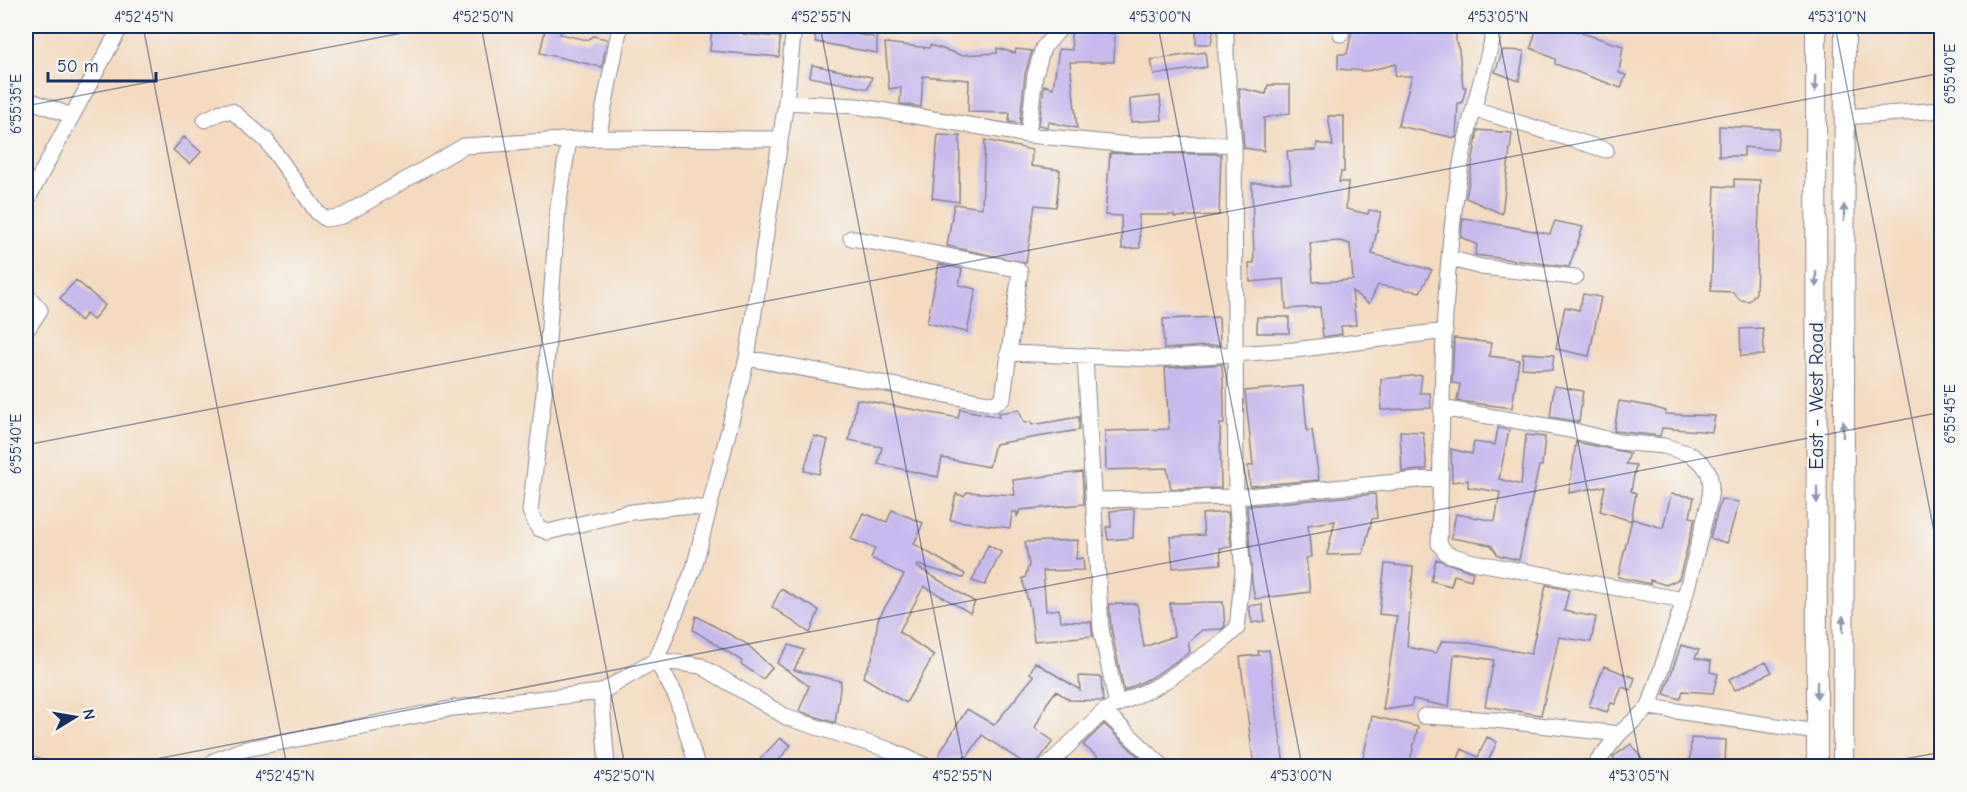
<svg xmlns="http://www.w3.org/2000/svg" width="1967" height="792" font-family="'Comic Neue',sans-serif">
  <rect width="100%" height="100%" fill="#f6f6f2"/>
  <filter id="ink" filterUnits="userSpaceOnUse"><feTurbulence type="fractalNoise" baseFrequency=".0167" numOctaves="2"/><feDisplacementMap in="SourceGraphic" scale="12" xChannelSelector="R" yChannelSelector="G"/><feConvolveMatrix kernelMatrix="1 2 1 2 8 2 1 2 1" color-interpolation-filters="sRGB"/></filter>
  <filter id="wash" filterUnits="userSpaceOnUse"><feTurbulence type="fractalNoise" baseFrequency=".008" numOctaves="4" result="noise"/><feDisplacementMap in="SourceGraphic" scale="24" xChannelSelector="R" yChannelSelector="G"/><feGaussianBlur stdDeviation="1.35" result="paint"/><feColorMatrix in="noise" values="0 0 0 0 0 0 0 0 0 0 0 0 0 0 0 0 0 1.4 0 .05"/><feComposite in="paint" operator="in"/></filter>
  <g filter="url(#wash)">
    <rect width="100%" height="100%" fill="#f4dabe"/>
    <g id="blocks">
      <!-- building -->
      <path fill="#c7b8ee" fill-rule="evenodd" d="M546 26H562L560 34 587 40 593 36 607 39 602 67 540 53Z
        M712 26H744L743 34 780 37 779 57 710 51Z
        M813 26 877 38V53L816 42Z
        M1196 26H1214L1211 44H1196Z
        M1353 26H1456V42L1459 50 1463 87H1466L1462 103H1458L1456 138 1398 126 1412 76H1395L1396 64 1367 71 1338 69V54H1347Z
        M1537 26H1560L1623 46 1619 73 1626 75 1621 88 1555 64V59L1531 48Z
        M1074 27 1115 34 1114 62H1070L1077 128 1048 122 1047 127 1039 125 1044 85 1053 88 1059 49 1072 50 1071 36Z
        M885 43 929 48 930 45 961 55 997 53V48L1015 53 1016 49 1032 51 1025 74 1020 123 1009 122 1010 113 968 112 969 80 923 76 921 107 900 104 901 87 889 89Z
        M1503 50 1524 51 1519 81 1495 72Z
        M1205 52 1207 67 1154 75 1151 60Z
        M812 65 872 77 868 89 810 77Z
        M1268 85H1290V113L1264 118V151L1244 148 1239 88 1266 94Z
        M1160 96 1162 120 1131 122 1130 99Z
        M1328 116H1344V172H1341L1339 182H1348L1346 209 1368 214 1369 210 1381 212 1372 254 1432 270 1420 292 1378 285 1369 304 1352 291 1356 325 1341 326 1342 334 1323 337 1320 307 1286 309 1284 279 1250 282 1249 263H1254L1252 183H1291L1287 151 1316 150 1317 143 1333 146ZM1340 241 1350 244 1353 280 1313 282 1310 243Z
        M1719 126 1779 129 1777 150 1744 147V156H1719Z
        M1478 130 1512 133 1502 214 1466 198Z
        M938 135 960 136 959 202 932 198Z
        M184 137 201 152 190 164 173 150Z
        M985 140 1032 150 1031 166 1060 170 1056 207 1035 205 1026 263 947 246 954 204 982 208Z
        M1110 153 1221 154 1219 215 1174 217V215H1139L1140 248 1122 249 1121 216 1105 215Z
        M1734 179 1760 180 1756 293 1749 301 1740 300 1733 292 1711 291 1715 186 1734 187Z
        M1463 218 1550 234 1555 221 1583 227 1569 267 1475 255 1477 245 1461 237Z
        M939 264 962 269 959 285 976 289 967 332 927 323Z
        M76 280 105 305 93 320 86 314 80 321 60 298Z
        M1583 294 1601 297 1589 356 1556 349 1565 307 1579 310Z
        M1219 317 1220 345 1164 349 1163 319Z
        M1257 317H1289V333H1257Z
        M1763 328 1764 355 1741 356 1740 329Z
        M1454 338 1491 343 1489 356 1519 360 1512 408 1457 401 1460 384 1452 383Z
        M1523 353 1554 355 1552 370 1522 368Z
        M1222 364 1224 402V424H1220L1221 488 1171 489 1167 468 1106 470 1105 431 1169 429 1165 368Z
        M1422 375 1420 393H1430L1431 408 1381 410V379Z
        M1303 386 1307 431 1312 430 1319 480 1250 486 1248 466 1253 465 1245 391Z
        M1554 386 1583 391 1579 422 1550 417Z
        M857 399 958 418 960 409 999 417 998 413 1019 410 1024 423 1031 422 1032 425 1079 417V430L995 444 989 467 942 458 938 477 878 464 882 447 849 440Z
        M1619 401 1649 406 1666 411 1665 414 1715 416 1712 432 1662 428 1660 436 1614 431Z
        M1498 428 1509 430 1499 479 1521 485 1526 435 1545 437 1542 466H1539L1519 560 1498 555 1491 545 1451 538 1456 514 1495 521 1500 492 1468 487V480L1452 482 1451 449 1472 454 1474 442 1495 445Z
        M1400 431 1423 432 1427 469 1402 472Z
        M814 436 828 440 819 474 804 471Z
        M1576 442 1630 453 1626 464 1636 465 1631 491 1636 493 1631 521 1600 511 1605 486 1569 493Z
        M1082 472 1084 504 1020 510 1017 517V512H1012L1010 528 950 520 956 494 964 496 967 492 1015 495 1013 480Z
        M1375 494 1377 518 1372 519 1363 554 1327 555 1335 521 1308 525 1311 557 1306 558 1310 592 1255 599 1252 583 1247 506Z
        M1671 494 1694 497 1690 517 1695 518 1679 579 1666 585 1650 580V584L1618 577 1632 519 1663 528Z
        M1721 499 1739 502 1727 543 1710 538Z
        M1134 509 1133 538 1108 540 1106 527H1111L1110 511Z
        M892 510 923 523 914 544 965 574 963 578 918 565 917 567 975 602 970 613 924 586 899 632 934 655 906 703 863 677 872 658 878 619 904 575 871 558 875 548 851 539 863 513 887 522Z
        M1228 512 1231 547 1220 548 1221 564 1173 568 1170 537 1204 535 1202 514Z
        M1078 540 1076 559 1083 558 1084 570 1043 571 1046 611 1059 609 1061 621 1091 622 1093 636 1034 641 1030 608 1022 578H1025L1029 565 1025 542Z
        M988 545 1001 552 985 585 972 581Z
        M1436 559 1473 572 1471 580 1454 575 1451 586 1431 581Z
        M1385 564 1413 567 1407 647 1436 653 1442 641 1465 642 1531 654 1546 585 1569 590 1564 611 1596 617 1591 642 1559 637 1541 715 1485 706 1494 660 1454 654 1449 707 1413 699 1411 706 1383 710 1397 616 1379 614Z
        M781 589 819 610 810 633 772 607Z
        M1223 602 1225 626 1222 629 1202 630 1188 642 1190 652 1154 676 1124 691 1111 628 1109 604H1137L1144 647 1174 636 1170 603Z
        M1262 604 1265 621 1252 623 1249 606Z
        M696 616 747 644 772 668 763 679 741 664 742 661 693 630Z
        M789 645 804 650 794 670 841 681 835 723 799 711 809 686 777 663Z
        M1681 645 1699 650 1695 658 1711 661 1710 672 1718 674 1713 693 1683 691 1680 699 1664 694Z
        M1269 650 1284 766H1254L1240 657 1259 655 1258 651Z
        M1035 662 1080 690 1079 676 1101 677 1103 701 1070 700 1056 691 1047 703 1035 728 1053 741 1035 766H1028L982 735 968 756 943 760 939 754 967 709 994 725 1034 676 1030 673Z
        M1766 662 1772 672 1735 690 1729 679Z
        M1604 666 1635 678 1631 690 1622 687 1615 704 1611 703 1607 712 1589 706Z
        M1372 716 1418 727 1409 766H1365L1366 764 1362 763Z
        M1104 724 1145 763 1142 766H1109L1083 745Z
        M1487 737 1497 742 1488 761 1500 766H1470L1457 761 1462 749 1478 757Z
        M780 738 791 745 774 766H765L760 759Z
        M1691 738 1726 740 1725 766H1690Z
        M1631 744 1647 766H1620L1613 757Z"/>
    </g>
  </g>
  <g filter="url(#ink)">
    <use href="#blocks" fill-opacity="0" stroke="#88848e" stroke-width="1.5"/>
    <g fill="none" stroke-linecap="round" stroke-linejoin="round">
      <defs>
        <path id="minor" d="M1496 26C1485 68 1472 110 1463 153 1439 282 1443 414 1439 544L1447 554 1473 562 1684 600
          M1341 34 1342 26
          M26 99 72 116 26 202
          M786 102 856 106 1028 135 1130 145 1234 144
          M1474 109 1606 150
          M72 116 121 26
          M1844 117 1942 110
          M205 120 221 112 232 111 266 140 317 212 326 219 343 216 464 146 598 138 778 139
          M1028 135 1035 75 1043 48 1058 31
          M598 138 620 26
          M569 140 558 207 544 393 530 511 538 528 548 532 625 513 680 506 709 509
          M1449 258 1481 267 1575 277
          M26 294 40 310 26 331
          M1008 353 1156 359 1294 350 1445 331
          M747 358 994 404 1003 398 1020 272 1017 269 851 238
          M1085 358 1101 629 1117 705
          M1441 408 1570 430 1619 442 1664 446 1690 454 1702 463 1709 473 1711 486 1709 503 1684 600 1649 707 1619 734 1594 766
          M1095 500 1236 497 1440 478
          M656 660 701 666 788 718 890 750 926 766
          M656 660 676 696 697 766
          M601 692 607 766
          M1649 707 1817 732
          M1104 711 1162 766
          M1424 716 1495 720 1619 734
          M26 762 38 766
          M211 766 214 761 241 750 454 708 601 692 656 660 694 568 747 358 786 102 794 26
          M1047 766 1104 711 1159 685 1216 647 1237 628 1243 571 1236 497 1234 144 1226 56V26"/>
        <path id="major" d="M1816 26 1817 766
          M1843 766 1845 26"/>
      </defs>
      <!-- minor casing -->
      <use href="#minor" stroke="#88848e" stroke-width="17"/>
      <!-- major casing -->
      <use href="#major" stroke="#88848e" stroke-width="22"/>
      <!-- minor -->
      <use href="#minor" stroke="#fff" stroke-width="15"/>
      <!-- major -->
      <use href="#major" stroke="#fff" stroke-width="20"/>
    </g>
    <!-- one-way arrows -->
    <defs><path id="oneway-solid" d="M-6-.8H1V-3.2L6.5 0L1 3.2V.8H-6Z" transform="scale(1.5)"/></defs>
    <g fill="#8d97ae">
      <use href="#oneway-solid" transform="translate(1815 84) rotate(91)"/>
      <use href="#oneway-solid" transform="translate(1844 213) rotate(-90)"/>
      <use href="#oneway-solid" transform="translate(1816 279) rotate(90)"/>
      <use href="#oneway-solid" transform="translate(1843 429) rotate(-90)"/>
      <use href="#oneway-solid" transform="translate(1817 495) rotate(90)"/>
      <use href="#oneway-solid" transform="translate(1843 624) rotate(-90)"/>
      <use href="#oneway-solid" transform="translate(1817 690) rotate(90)"/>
    </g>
  </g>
  <!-- ticks -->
  <path fill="none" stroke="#1b2f5e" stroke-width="1.5" stroke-opacity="0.45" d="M143 26 287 766M481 26 625 766M820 26 964 766M1158 26 1302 766M1497 26 1641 766M1835 26 1942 572M26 106 438 26M26 445 1942 73M120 766 1942 412M1867 766 1942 752"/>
  <g text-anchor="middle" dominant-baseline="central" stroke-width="4.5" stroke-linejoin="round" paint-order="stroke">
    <!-- street labels -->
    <g font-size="20" fill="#1b2f5e" stroke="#f6f6f2">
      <text transform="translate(1816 396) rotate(-90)">East - West Road</text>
    </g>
  </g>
  <!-- margin -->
  <rect width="1967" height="792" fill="none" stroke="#f6f6f2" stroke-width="66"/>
  <!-- north arrow -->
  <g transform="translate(75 717) rotate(79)" stroke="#f6f6f2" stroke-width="4.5" paint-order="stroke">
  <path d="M0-4.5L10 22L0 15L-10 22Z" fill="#1b2f5e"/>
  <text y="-9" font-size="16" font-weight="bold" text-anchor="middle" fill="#1b2f5e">N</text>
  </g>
  <!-- scale -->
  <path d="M48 72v9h108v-9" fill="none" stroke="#1b2f5e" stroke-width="3"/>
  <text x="57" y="72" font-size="18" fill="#1b2f5e" stroke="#f6f6f2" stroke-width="4.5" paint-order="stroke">50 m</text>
  <rect x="33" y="33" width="1901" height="726" fill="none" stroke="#1b2f5e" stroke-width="2"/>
  <g font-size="15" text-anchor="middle" fill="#1b2f5e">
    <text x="144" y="22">4°52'45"N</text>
    <text x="483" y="22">4°52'50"N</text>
    <text x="821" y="22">4°52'55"N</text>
    <text x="1160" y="22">4°53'00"N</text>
    <text x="1498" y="22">4°53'05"N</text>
    <text x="1837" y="22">4°53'10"N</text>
    <text transform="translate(1950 74) rotate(-90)" y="5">6°55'40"E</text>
    <text transform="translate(16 104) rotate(-90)" y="5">6°55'35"E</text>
    <text transform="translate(1950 414) rotate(-90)" y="5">6°55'45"E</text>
    <text transform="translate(16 444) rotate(-90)" y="5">6°55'40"E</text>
    <text x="285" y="781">4°52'45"N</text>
    <text x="624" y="781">4°52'50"N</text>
    <text x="962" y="781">4°52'55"N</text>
    <text x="1301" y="781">4°53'00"N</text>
    <text x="1639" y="781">4°53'05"N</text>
  </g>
</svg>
